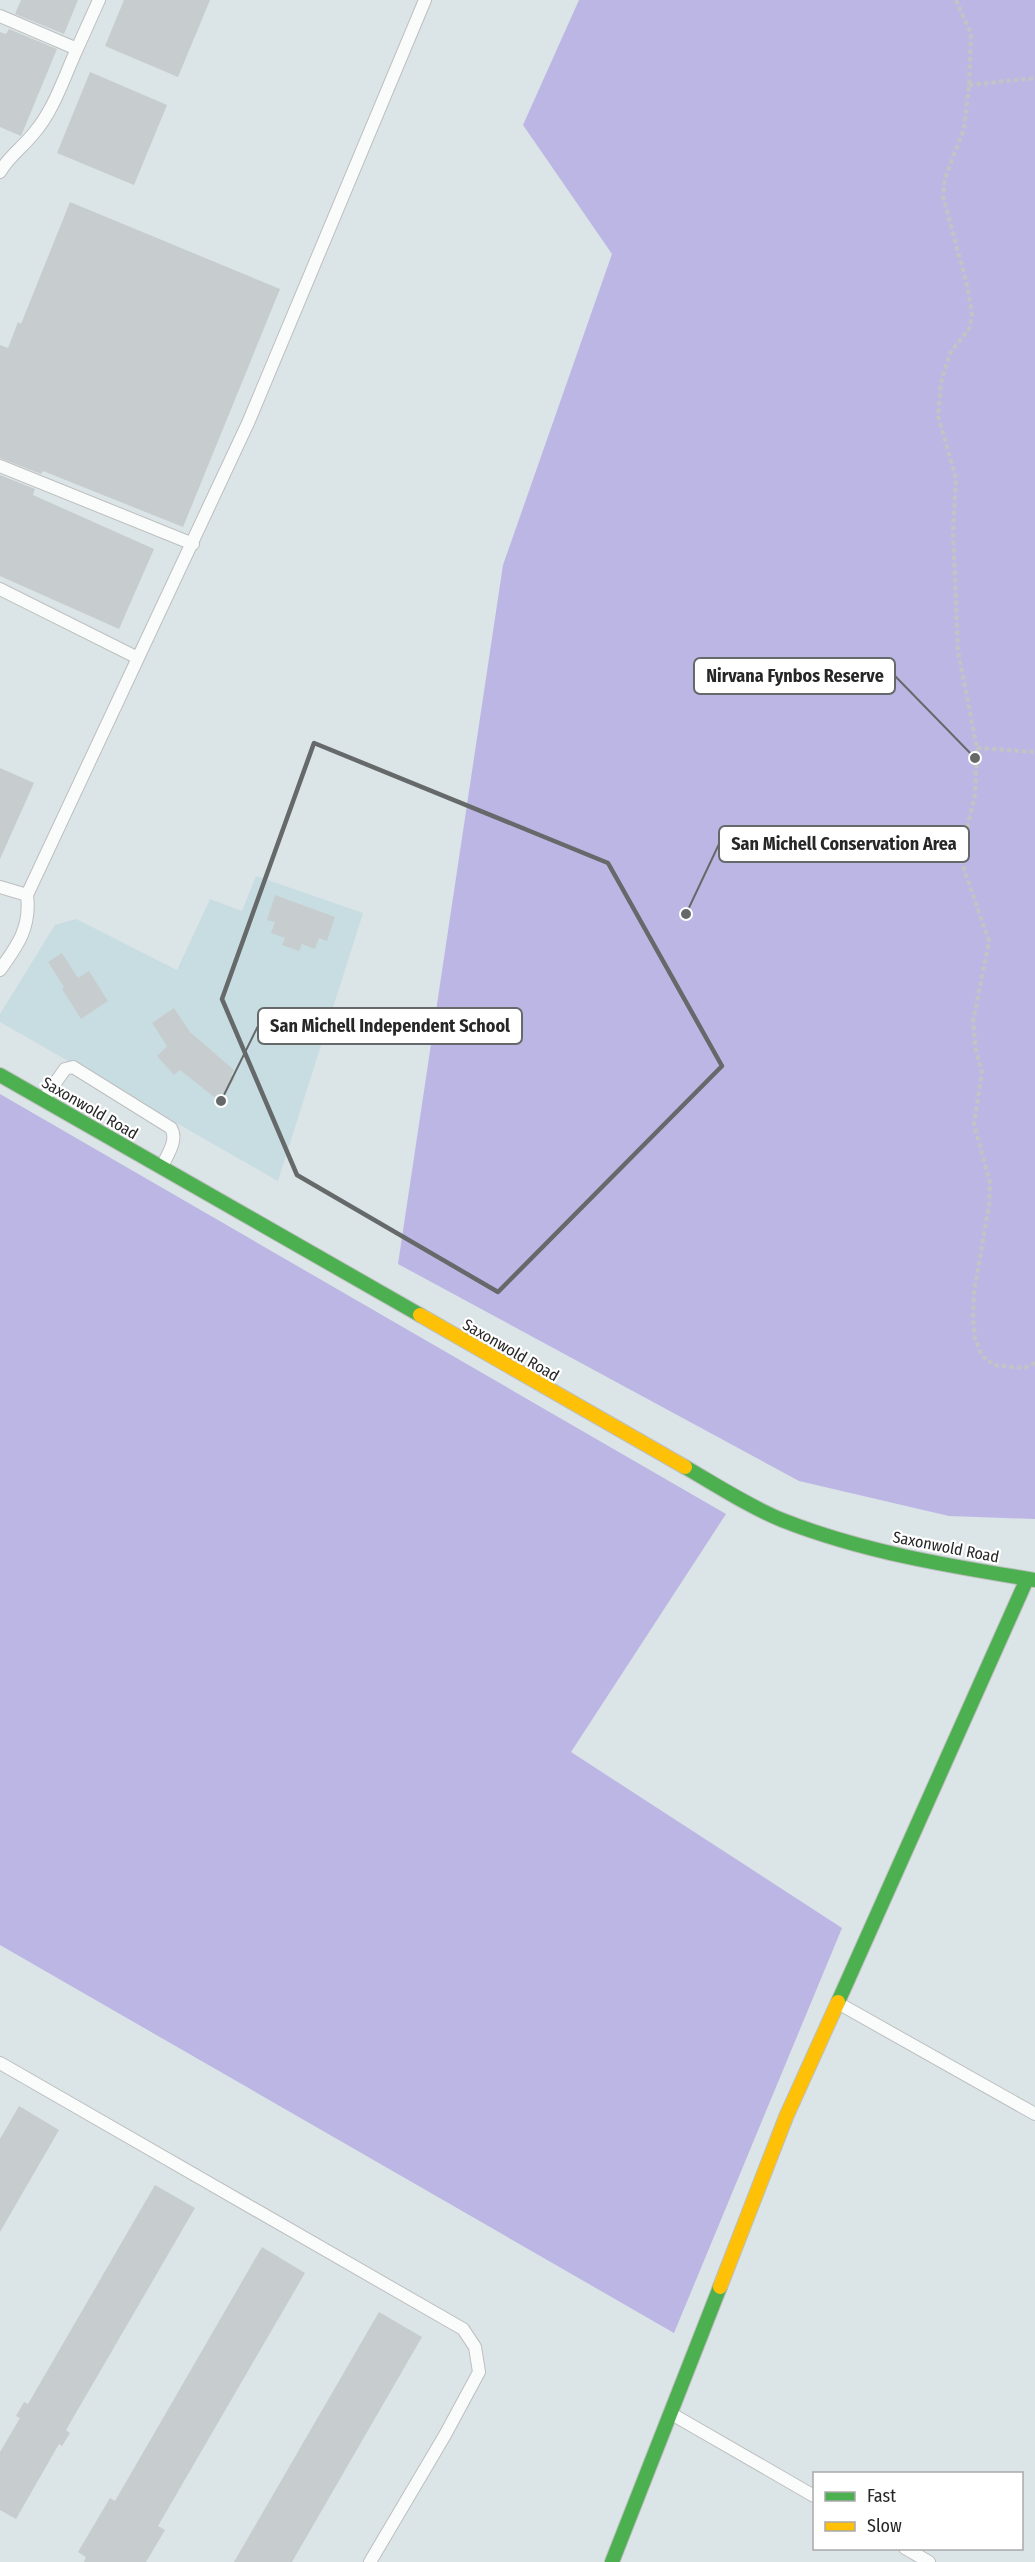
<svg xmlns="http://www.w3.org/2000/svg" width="1035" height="2562" font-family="'Fira Sans Condensed',sans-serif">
  <rect width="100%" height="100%" fill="#dbe4e6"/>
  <!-- education -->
  <path fill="#c8dde2" d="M256 876 363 913 278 1181 0 1022V1014L55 925 76 919 177 970 210 899 242 911Z"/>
  <!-- green -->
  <path fill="#bcb6e5" d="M579 0H1035V1519L949 1516 799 1481 398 1264 503 565 612 254 523 125Z
    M0 1094 726 1514 571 1752 842 1928 674 2333 0 1945Z"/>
  <!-- building -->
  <path fill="#c7cdce" d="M21 0H78L64 34 15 14Z
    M124 0H210L178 77 105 46Z
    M9 29 57 49 21 136 0 127V32L6 34Z
    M90 72 167 105 134 185 57 153Z
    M70 202 280 289 183 527 43 471 41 474 0 458V345L8 348 18 322 21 324Z
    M0 475 35 489 33 495 154 549 119 629 0 576Z
    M0 768 34 783 0 859Z
    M275 895 335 917 327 941 319 938 315 949 302 944 299 951 282 945 285 938 271 933 275 922 267 920Z
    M62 953 78 978 89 971 108 1001 81 1019 62 989 64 987 48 962Z
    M174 1008 190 1032 234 1070 231 1075 235 1079 218 1100 180 1070 174 1075 157 1056 167 1046 152 1023Z
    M19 2106 59 2130 0 2232V2139Z
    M155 2185 195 2208 66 2430 70 2433 62 2446 59 2444 16 2519 0 2510V2452L20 2418 16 2416 24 2402 28 2404Z
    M262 2247 305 2273 158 2526 165 2530 146 2562H84L86 2557 78 2552 110 2498 115 2501Z
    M379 2312 422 2337 292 2562H234Z"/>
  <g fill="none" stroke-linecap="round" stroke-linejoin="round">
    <defs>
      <path id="lane" d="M0 16 77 49 99 0
        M0 172C8 157 23 147 34 133 54 110 64 77 77 49
        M0 466 193 544
        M0 589 138 658 248 423 425 0
        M0 887 27 895 138 658
        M0 970C18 945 31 927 27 895
        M44 1099 65 1069 73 1067 171 1128C178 1140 168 1154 162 1166
        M838 2003 1035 2114
        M0 2063 463 2329 475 2347 479 2372 445 2435 370 2562
        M670 2413 814 2496
        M905 2548 929 2562"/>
      <path id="fast" d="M0 1075 420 1315
        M685 1467C716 1485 748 1506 782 1520 863 1552 949 1566 1035 1580
        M838 2002 1027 1579
        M612 2562 720 2287"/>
      <path id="slow" d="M420 1315 685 1467
        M720 2287 786 2117 838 2002"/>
    </defs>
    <!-- lane casing -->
    <use href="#lane" stroke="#bdbfbf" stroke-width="14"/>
    <!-- fast casing -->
    <use href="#fast" stroke="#bdbfbf" stroke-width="16"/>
    <!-- slow casing -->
    <use href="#slow" stroke="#bdbfbf" stroke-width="16"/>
    <!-- path -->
    <path stroke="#c2c3c4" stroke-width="4" stroke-dasharray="4.5 3" stroke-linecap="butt" d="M956 0 971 34 969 85 964 129 945 178 943 196 968 289 972 315 969 329 950 353 941 382 938 416 956 478 953 532 958 651 977 748 975 795 960 858 989 941 973 1021 976 1051 982 1072 974 1124 990 1183 989 1205 974 1292 973 1318 975 1338 982 1356 994 1365 1024 1368 1035 1363
      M969 85 1035 78
      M977 748 1035 752"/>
    <!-- lane -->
    <use href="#lane" stroke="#fafbfb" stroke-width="12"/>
    <!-- fast -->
    <use href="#fast" stroke="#4caf50" stroke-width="14"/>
    <!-- slow -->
    <use href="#slow" stroke="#ffc107" stroke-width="14"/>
  </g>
  <!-- marked area -->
  <path fill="none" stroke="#66696a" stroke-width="4.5" stroke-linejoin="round" d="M314 743 608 863 722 1066 498 1292 297 1175 222 999Z"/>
  <g text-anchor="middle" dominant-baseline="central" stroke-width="4.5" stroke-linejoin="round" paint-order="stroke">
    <!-- street labels -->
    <g font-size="16" fill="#272727" stroke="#fff">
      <text transform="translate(90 1108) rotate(30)">Saxonwold Road</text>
      <text transform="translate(511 1350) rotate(30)">Saxonwold Road</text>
      <text transform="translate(946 1547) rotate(11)">Saxonwold Road</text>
    </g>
  </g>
  <!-- callouts -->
  <path fill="none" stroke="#66696a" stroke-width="2" d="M975 758L895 676M686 914L719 844M221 1101L258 1026"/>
  <g fill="#66696a" stroke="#fff" stroke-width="2">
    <circle cx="975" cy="758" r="6"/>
    <circle cx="686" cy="914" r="6"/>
    <circle cx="221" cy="1101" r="6"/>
  </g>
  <g fill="#fff" stroke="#66696a" stroke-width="2">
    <rect x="694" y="658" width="201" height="36" rx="6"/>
    <rect x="719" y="826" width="250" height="36" rx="6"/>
    <rect x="258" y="1008" width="264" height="36" rx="6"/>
  </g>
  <g font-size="18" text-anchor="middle" font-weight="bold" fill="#272727">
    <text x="795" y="682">Nirvana Fynbos Reserve</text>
    <text x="844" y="850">San Michell Conservation Area</text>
    <text x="390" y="1032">San Michell Independent School</text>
  </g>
  <!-- legend -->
  <rect x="813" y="2472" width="210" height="78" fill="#ffffff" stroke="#a9a9a9" stroke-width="1.5"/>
  <rect x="825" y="2492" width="30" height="9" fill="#4caf50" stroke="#a9a9a9" stroke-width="1.5"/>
  <text x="867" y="2502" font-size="18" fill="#272727">Fast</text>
  <rect x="825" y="2522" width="30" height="9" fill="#ffc107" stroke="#a9a9a9" stroke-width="1.5"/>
  <text x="867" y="2532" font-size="18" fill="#272727">Slow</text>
</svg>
